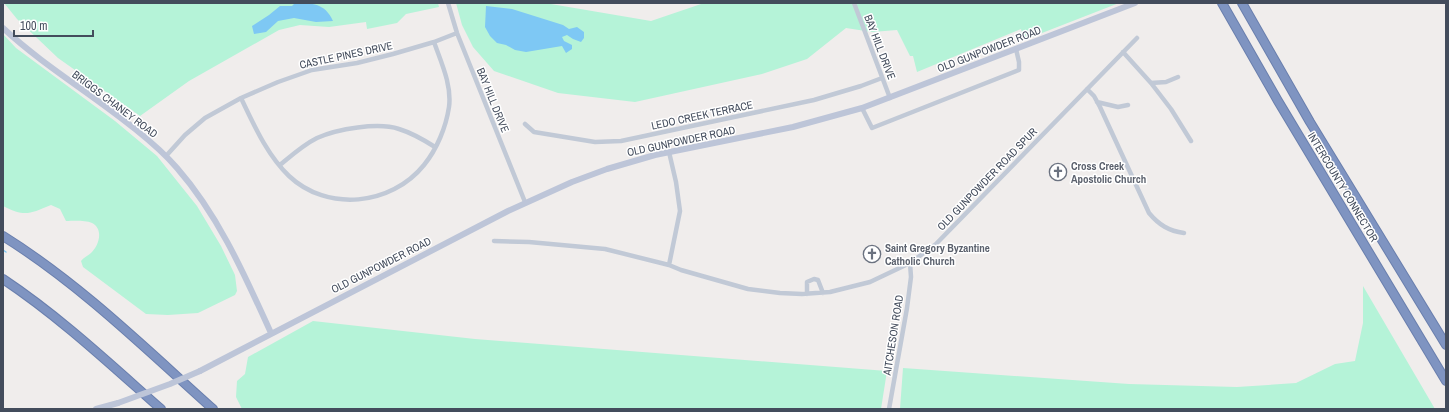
<svg xmlns="http://www.w3.org/2000/svg" width="1449" height="412" font-family="'Archivo Narrow',sans-serif">
  <rect width="100%" height="100%" fill="#f0edec"/>
  <!-- green -->
  <path fill="#b5f3d8" d="M4 3H438L439 7 406 14 397 23 367 29 366 22 329 27 300 25 279 30 189 81 140 116 58 58 17 19Z
    M456 3H545L651 21 704 3H1119L1024 40 1021 29 917 72 913 56H910L897 30 872 32 846 28 807 59 762 74 635 102 558 93 494 71 473 47 462 25Z
    M3 34 16 48 115 121 157 156 197 206 221 246 235 275 237 291 235 295 198 313 168 315 146 314 83 267 81 261C84 257 88 256 91 253 99 246 104 229 92 223 85 220 73 221 66 221L60 209 51 205C29 214 25 217 3 206Z
    M1363 286 1435 409H900L903 368 1129 384 1237 387 1296 383 1335 364 1355 361 1363 323Z
    M313 321 475 339 887 371 881 409H242L236 397 237 381 245 374 248 357Z"/>
  <!-- water -->
  <path fill="#7ec8f4" d="M295 3C312 3 325 3 333 21L316 22 294 18 278 21 266 32 254 34 252 26 269 15 280 6H292Z
    M486 6 512 9 563 25 569 29 577 27 584 32V38L581 42 573 39 567 35 562 37 564 41 572 45V49L566 53 562 46 526 52 515 50 506 45 497 43 490 36 485 27Z"/>
  <g fill="none" stroke-linecap="round" stroke-linejoin="round">
    <!-- stream -->
    <path stroke="#7ec8f4" stroke-width="1.5" d="M3 250 6 252"/>
    <defs>
      <path id="motorway" d="M1222 3 1278 101 1446 381
        M1242 3 1310 122 1446 345
        M3 236C80 284 146 349 213 409
        M3 279C60 317 110 364 161 409"/>
    </defs>
    <!-- motorway casing -->
    <use href="#motorway" stroke="#6a7fad" stroke-width="10"/>
    <!-- minor -->
    <path stroke="#c1c9d6" stroke-width="4.5" d="M448 3 457 33 525 202
      M854 3 890 98
      M1123 52 1151 83 1171 109 1191 141
      M1151 83 1166 82 1178 77
      M1087 89 1094 96 1100 107 1149 213C1159 225 1169 231 1184 233
      M241 98C254 125 267 155 289 176 327 212 391 206 424 165 437 149 446 127 449 107 452 85 441 62 434 42
      M1097 102 1118 107 1128 105
      M862 108 872 128 1019 70V62L1016 49
      M525 124 534 132 595 142 621 141 814 100 861 86 882 78
      M669 152 676 182 680 211 669 265
      M166 156 185 135 205 118 241 98 278 82 312 70 357 63 393 54 434 42 457 33
      M280 165C292 155 303 145 317 138 337 129 378 122 399 129 412 133 424 140 435 147
      M494 241 529 242 605 249 669 265 681 270 748 289 780 293 802 294 830 292 870 282 910 263 936 244 1137 38
      M807 294V282L814 279 818 280 823 293
      M889 409 907 308 911 277 910 263"/>
    <!-- secondary -->
    <path stroke="#bdc5d8" stroke-width="6" d="M3 28C44 66 92 94 135 129 150 141 165 154 177 168 219 216 245 276 271 333
      M200 371 508 211 572 182 607 169 655 155 793 127 862 108 1135 3
      M96 409 118 403"/>
    <!-- motorway -->
    <use href="#motorway" stroke="#7f94c1" stroke-width="8"/>
    <!-- secondary-bridge -->
    <path stroke="#bdc5d8" stroke-width="6" d="M118 403 170 384 200 371"/>
  </g>
  <!-- icons -->
  <defs>
    <symbol id="church-ring" viewBox="-11 -11 22 22"><circle r="9.5" fill="#fff" stroke="#6b7280" stroke-width="1.5"/><path d="M-1.2-6h2.4v3.5h3.3v2.4h-3.3V6h-2.4V-.1h-3.3v-2.4h3.3Z" fill="#6b7280"/></symbol>
  </defs>
  <g fill-rule="evenodd">
    <use href="#church-ring" x="1048" y="162" width="20" height="20"/>
    <use href="#church-ring" x="862" y="244" width="20" height="20"/>
  </g>
  <g text-anchor="middle" dominant-baseline="central" stroke-width="3" stroke-linejoin="round" paint-order="stroke">
    <!-- street labels -->
    <g font-size="11" fill="#434c5c" stroke="#fff">
      <text transform="translate(880 47) rotate(69)">BAY HILL DRIVE</text>
      <text transform="translate(989 49) rotate(-21)">OLD GUNPOWDER ROAD</text>
      <text transform="translate(346 55) rotate(-12)">CASTLE PINES DRIVE</text>
      <text transform="translate(493 100) rotate(68)">BAY HILL DRIVE</text>
      <text transform="translate(115 104) rotate(37)">BRIGGS CHANEY ROAD</text>
      <text transform="translate(702 115) rotate(-12)">LEDO CREEK TERRACE</text>
      <text transform="translate(681 141) rotate(-12)">OLD GUNPOWDER ROAD</text>
      <text transform="translate(987 179) rotate(-46)">OLD GUNPOWDER ROAD SPUR</text>
      <text transform="translate(1343 187) rotate(59)">INTERCOUNTY CONNECTOR</text>
      <text transform="translate(381 265) rotate(-27)">OLD GUNPOWDER ROAD</text>
      <text transform="translate(893 335) rotate(-81)">AITCHESON ROAD</text>
    </g>
    <!-- worship labels -->
    <g font-size="11" font-weight="bold" fill="#5b616d" stroke="#fff" text-anchor="start">
      <text x="1071" y="166">Cross Creek<tspan x="1071" dy="13">Apostolic Church</tspan></text>
      <text x="885" y="248">Saint Gregory Byzantine<tspan x="885" dy="13">Catholic Church</tspan></text>
    </g>
  </g>
  <!-- border -->
  <rect width="1449" height="412" fill="none" stroke="#434c5c" stroke-width="8"/>
  <!-- scale -->
  <path d="M14 30v6h79v-6" fill="none" stroke="#434c5c" stroke-width="2"/>
  <text x="20" y="30" font-size="12" fill="#434c5c" stroke="#ffffff" stroke-width="3" paint-order="stroke">100 m</text>
</svg>
